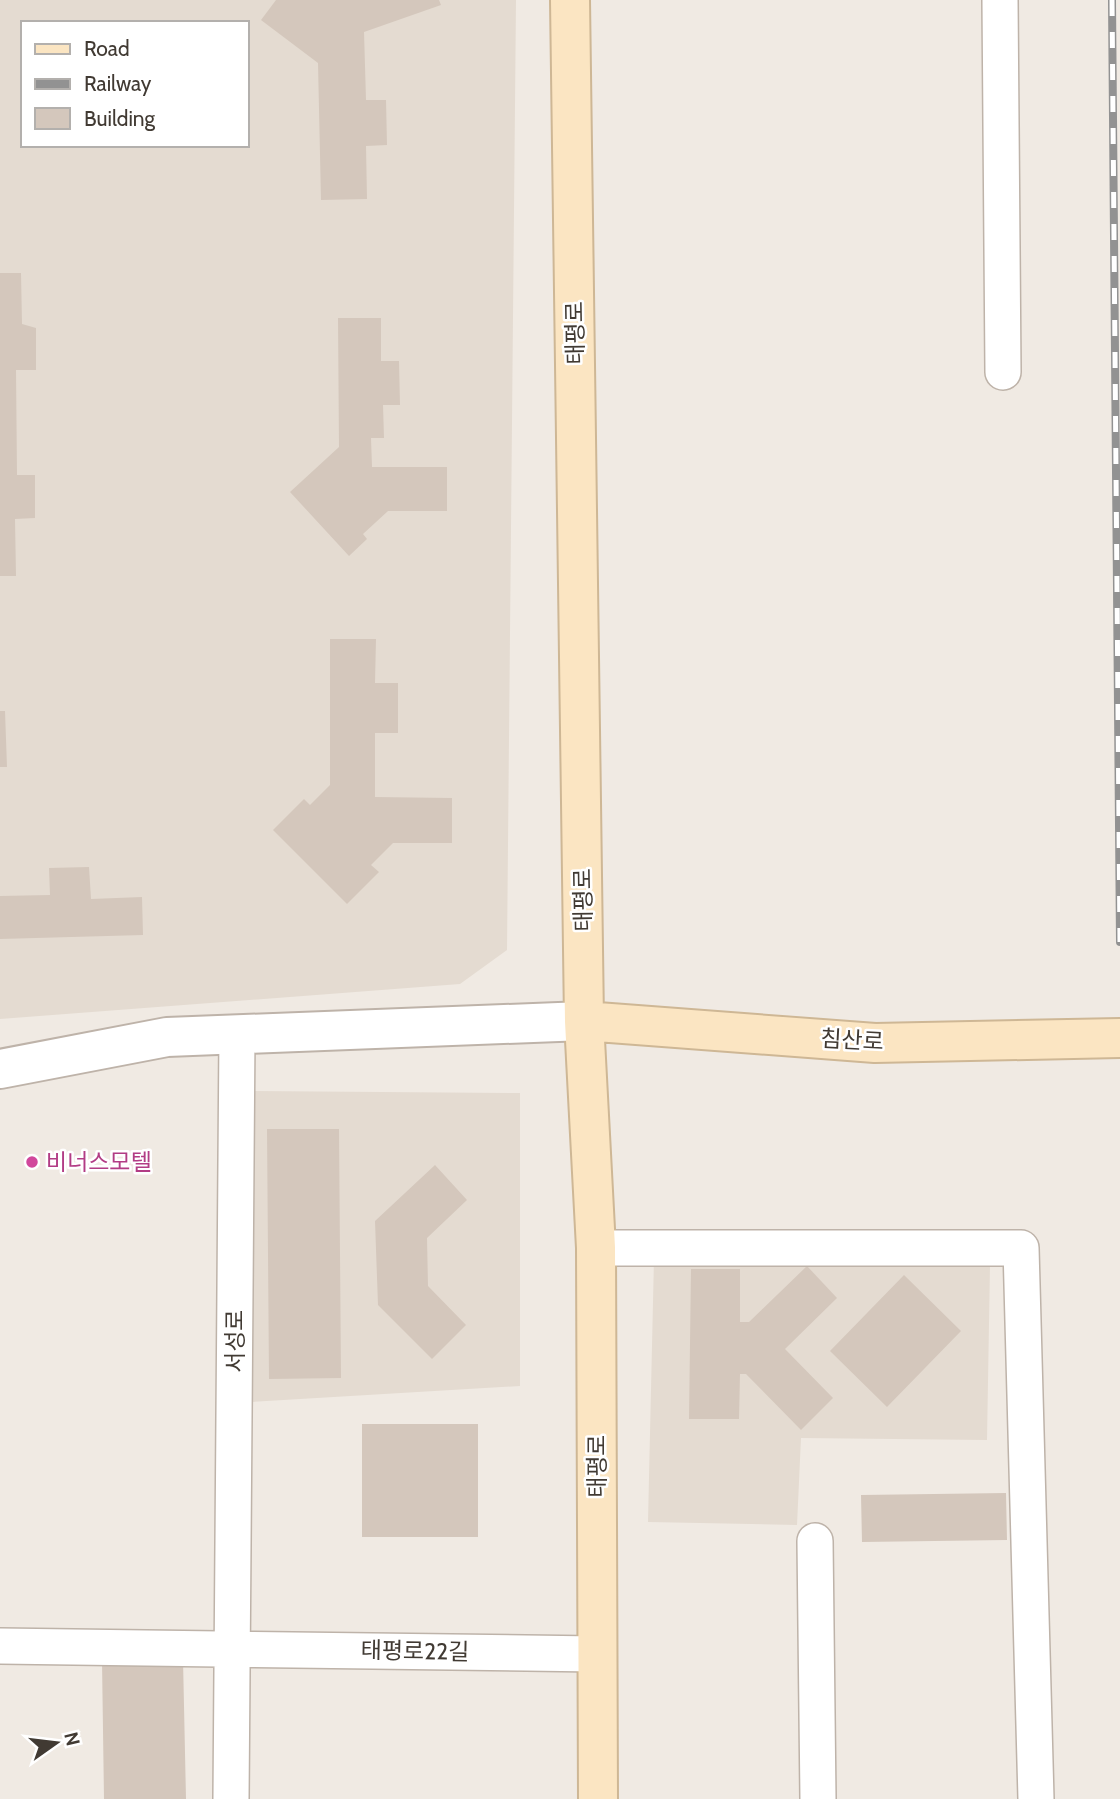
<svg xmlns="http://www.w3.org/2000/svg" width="1120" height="1799" font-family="Cabin,'Noto Sans KR',sans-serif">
  <rect width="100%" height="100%" fill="#f0eae3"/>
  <!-- residential -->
  <path fill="#e4dbd1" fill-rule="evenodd" d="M0 0H516L507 950 460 984 0 1019ZM23 23H247V145H23Z
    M251 1091 520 1093V1386L250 1402Z
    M654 1258 990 1266 987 1440 801 1438 797 1525 648 1522Z"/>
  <!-- building -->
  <path fill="#d4c7bc" d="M276 0H439L441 5 364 32 366 100H386L387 145 366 146 367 199 321 200 318 63 261 20Z
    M0 273H21L22 324 36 328V370H16L17 475H35V518L15 519 16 576H0Z
    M338 318H381V361H399L400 405H383L384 438H371L372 467H447V511H388L363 534 367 539 349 556 290 492 339 447Z
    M330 639H376L375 683H398V733H375V797L452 798V843H393L371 865 379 872 347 904 273 830 304 799 310 805 330 785Z
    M0 711H5L7 767H0Z
    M89 867 91 899 142 897 143 935 0 939V896L50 895 49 868Z
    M267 1129H339L341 1378 269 1379Z
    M435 1165 467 1200 427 1238 428 1286 466 1325 432 1359 378 1305 375 1221Z
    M807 1266 837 1298 785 1349 833 1398 801 1430 746 1374H740L739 1419H689L691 1269H740V1322H749Z
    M904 1275 961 1331 887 1407 830 1351Z
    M362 1424H478V1537H362Z
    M1006 1493 1007 1540 862 1542 861 1495Z
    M183 1659 186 1799H104L102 1661Z"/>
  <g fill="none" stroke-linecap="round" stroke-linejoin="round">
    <defs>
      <path id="minor" d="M1000 0 1003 372
        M596 1248H1021L1036 1799
        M815 1541 818 1799
        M0 1646 597 1654
        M231 1799 237 1034"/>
      <path id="tertiary" d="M0 1069 167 1037 584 1021"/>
      <path id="secondary" d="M570 0 584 1021 596 1248 598 1799
        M584 1021 875 1043 1120 1038"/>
    </defs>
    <!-- minor casing -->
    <use href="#minor" stroke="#beb3a9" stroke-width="38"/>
    <!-- tertiary casing -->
    <use href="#tertiary" stroke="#beb3a9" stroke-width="42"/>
    <!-- secondary casing -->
    <use href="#secondary" stroke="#ceb795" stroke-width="42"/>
    <!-- minor -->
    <use href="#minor" stroke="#fff" stroke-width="35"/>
    <!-- tertiary -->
    <use href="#tertiary" stroke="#fff" stroke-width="38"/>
    <!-- secondary -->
    <use href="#secondary" stroke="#fbe5c2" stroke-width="38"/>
    <defs>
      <path id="rail" d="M1112 0 1120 942"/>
    </defs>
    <!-- rail casing -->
    <use href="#rail" stroke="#929292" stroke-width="8"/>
    <!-- rail -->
    <use href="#rail" stroke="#fff" stroke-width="5" stroke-dasharray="16" stroke-linecap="butt"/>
  </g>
  <!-- markers -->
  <circle fill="#d1479c" stroke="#fff" stroke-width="2.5" cx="32" cy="1162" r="7"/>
  <g text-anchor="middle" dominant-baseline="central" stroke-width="5" stroke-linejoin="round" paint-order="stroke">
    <!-- street labels -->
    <g font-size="23" fill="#413a33" stroke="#fff">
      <text transform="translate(575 333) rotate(-91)">태평로</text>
      <text transform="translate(583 900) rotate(-91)">태평로</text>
      <text transform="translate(852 1040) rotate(3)">침산로</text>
      <text transform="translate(235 1341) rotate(-90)">서성로</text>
      <text transform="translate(597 1466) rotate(-90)">태평로</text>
      <text transform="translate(415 1651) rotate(1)">태평로22길</text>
    </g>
    <!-- hotel labels -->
    <g font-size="23" fill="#b23c85" stroke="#fff" text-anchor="start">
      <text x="46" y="1162">비너스모텔</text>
    </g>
  </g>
  <!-- legend -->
  <rect x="21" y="21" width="228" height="126" fill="#ffffff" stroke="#b3b0ad" stroke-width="2"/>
  <rect x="35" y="44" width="35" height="10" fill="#fbe5c2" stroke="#b3b0ad" stroke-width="2"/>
  <text x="84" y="56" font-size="21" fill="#413a33">Road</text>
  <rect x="35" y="79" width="35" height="10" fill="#929292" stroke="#b3b0ad" stroke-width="2"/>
  <text x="84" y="91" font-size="21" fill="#413a33">Railway</text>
  <rect x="35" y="108" width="35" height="21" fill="#d4c7bc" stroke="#b3b0ad" stroke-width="2"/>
  <text x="84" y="126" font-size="21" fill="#413a33">Building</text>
  <!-- north arrow -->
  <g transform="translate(56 1743) rotate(76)" stroke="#ffffff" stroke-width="5" paint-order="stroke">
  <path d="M0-5L12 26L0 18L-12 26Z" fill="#413a33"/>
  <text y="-10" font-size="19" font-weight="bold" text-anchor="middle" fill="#413a33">N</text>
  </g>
</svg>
